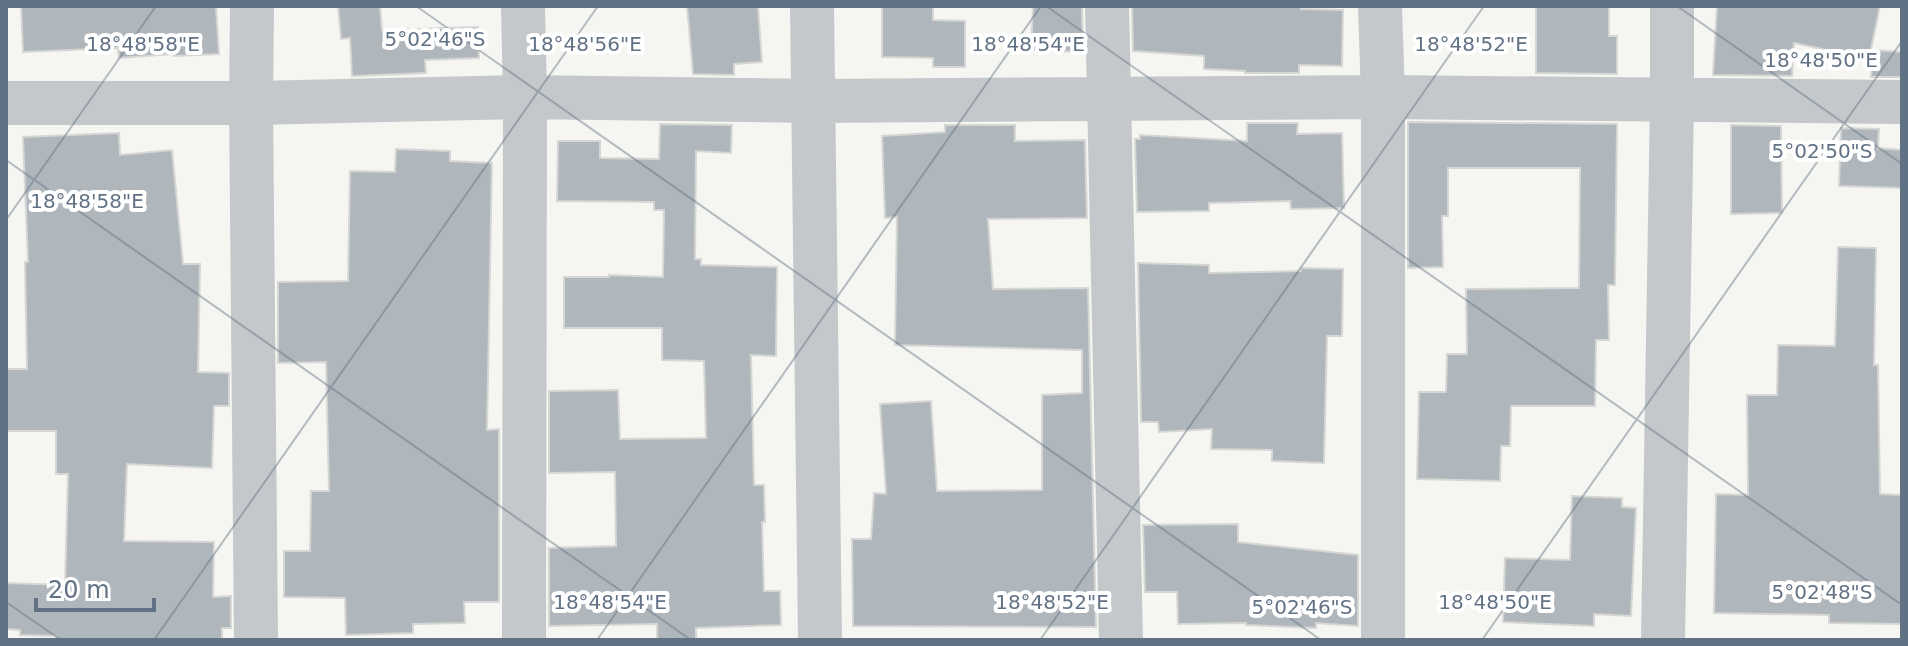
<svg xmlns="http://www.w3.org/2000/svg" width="1908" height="646" font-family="'DejaVu Sans',sans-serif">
  <rect width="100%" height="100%" fill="#f5f6f1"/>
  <!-- building -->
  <path fill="#afb6bc" stroke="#d6d7d4" stroke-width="2" d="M21 6H216L219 54 174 56V54L119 58 118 48 23 52Z
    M338 6H380L382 30 478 27 479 58 425 60 426 73 352 76 350 38 341 39Z
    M687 6H758L762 62 734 64V75L693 74Z
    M882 6H933V20L965 21V67H933V58L882 57Z
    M1033 6H1082L1083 48H1081V52L1031 50Z
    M1132 6H1301V9L1343 10 1342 66 1299 65V73H1245V71L1204 69V56L1133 51Z
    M1536 6H1609V36H1617V74L1536 73Z
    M1717 6H1880L1869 59 1794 43 1792 76 1713 75Z
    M1873 50 1902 52V77H1871Z
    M1408 122 1617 124 1615 285H1608L1609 340H1596L1595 406H1511L1510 446H1501L1500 481 1417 479 1419 392H1446L1447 354H1467L1466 289 1579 288 1580 168H1448V216H1442L1443 267 1408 268Z
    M1247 123H1298L1297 134 1342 133 1344 208 1291 209 1290 201 1209 203V211L1137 212 1135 139H1140V135L1247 141Z
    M660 124 732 125 731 153 696 151 695 259H701V265L777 267 776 356 751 355 754 485H764L765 522H762L764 591H780L781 625 696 628V640H657V624L549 626V548L616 546 615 472 549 473V391L618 390 620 439 706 438 704 361 662 360V328H564V277H609V275L663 277 664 210H654V202L557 201 558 141H600V158L659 159Z
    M945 125H1015V141L1085 140 1087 218 988 219 993 289 1088 288 1096 627 853 626 852 539H871L874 493 886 494 880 404 931 401 937 491 1042 490V395L1082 393V350L895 345 897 217 885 218 882 136 945 132Z
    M1731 125 1781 126 1782 213 1731 214Z
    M1841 128 1879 129 1878 148 1902 150V188L1839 186Z
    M119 133 120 155 172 150 183 264H200L198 372 229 373V406H214L212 468 127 464 124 541 214 542 213 597 231 596V628H222V640H56V636L20 635V630L6 629V583L65 585 68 474H56V431H6V369H27L25 262H28L23 137Z
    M396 149 450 151V161L492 163 487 430 499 429V602H464L465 623 413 624V633L346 635 345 598 284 597V551H310L311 491H329L326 362 278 363V282L348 281 350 171 395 172Z
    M1838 247 1876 248 1874 365H1878L1880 494 1902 495V624L1829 623V615L1714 613 1716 494 1748 495 1747 395H1777L1778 345 1835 346Z
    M1138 263 1209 265V273L1301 271V268L1343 269 1342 336H1327L1324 463 1272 461V450L1211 449 1212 429 1159 432 1158 422H1141Z
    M1572 496 1622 498V507L1636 508 1631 616 1594 614V626L1503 622 1505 558 1570 560Z
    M1238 524V542L1358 555V626L1316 623V628L1246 625V623L1178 624 1177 592H1145L1143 525Z"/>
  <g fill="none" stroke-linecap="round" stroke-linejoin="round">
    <!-- minor -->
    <path stroke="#c4c8cb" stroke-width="44" d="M252 6 251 103 256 640
      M523 6 525 97 524 640
      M812 6 820 640
      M1107 6 1121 640
      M1380 6 1383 97V640
      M6 103H251L525 97 813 101 1383 97 1902 102
      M1663 640 1672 100V6"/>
  </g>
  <!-- ticks -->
  <path fill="none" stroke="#627285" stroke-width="2" stroke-opacity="0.45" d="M416 6 1321 640M1046 6 1902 605M1677 6 1902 164M6 160 691 640M6 220 156 6M6 602 61 640M154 640 598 6M597 640 1041 6M1040 640 1484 6M1482 640 1902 41"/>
  <g font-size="20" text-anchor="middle" fill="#627285" stroke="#fff" stroke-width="8" stroke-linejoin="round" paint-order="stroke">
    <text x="435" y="46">5°02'46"S</text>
    <text x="143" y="51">18°48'58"E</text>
    <text x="585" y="51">18°48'56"E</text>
    <text x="1028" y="51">18°48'54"E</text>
    <text x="1471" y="51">18°48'52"E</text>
    <text x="1821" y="67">18°48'50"E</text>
    <text x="1822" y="158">5°02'50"S</text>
    <text x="87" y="208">18°48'58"E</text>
    <text x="1822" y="599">5°02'48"S</text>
    <text x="610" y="609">18°48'54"E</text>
    <text x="1052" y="609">18°48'52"E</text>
    <text x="1495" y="609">18°48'50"E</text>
    <text x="1302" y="614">5°02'46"S</text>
  </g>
  <!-- border -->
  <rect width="1908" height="646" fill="none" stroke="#627285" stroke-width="16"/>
  <!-- scale -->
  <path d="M36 598v12h118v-12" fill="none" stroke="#627285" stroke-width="4"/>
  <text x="48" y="598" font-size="24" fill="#627285" stroke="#ffffff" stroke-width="6" paint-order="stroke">20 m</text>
</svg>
